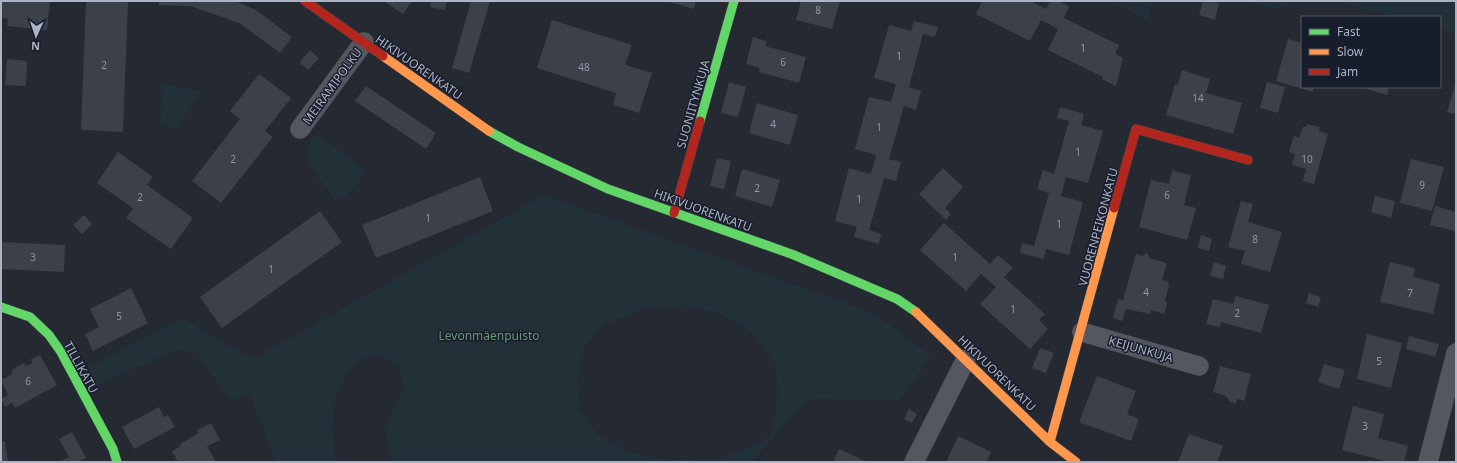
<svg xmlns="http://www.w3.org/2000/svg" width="1457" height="463" font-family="'Noto Sans',sans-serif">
  <rect width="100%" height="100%" fill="#252932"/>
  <!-- green -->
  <path fill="#223138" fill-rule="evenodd" d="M1111 1H1153L1147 20Z
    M1248 1H1293L1280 10Z
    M1335 1H1456V33L1440 29V17H1395Z
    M162 84 201 91 177 129 160 125Z
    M319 136 364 169C360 183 349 196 336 201L308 163V147L312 138Z
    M544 195 874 313 931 356 900 400 807 399 752 462H390L385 424 403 389 400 368 381 355C375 357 365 357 360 361 329 382 330 430 337 462H276L249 393 230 401 196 352 176 350 93 387 83 370 182 318 253 359ZM684 305 720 314 753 333 776 364 778 391 772 432 763 441 720 459 667 460 630 452 599 436 580 410 577 380 584 347 605 324 645 309Z"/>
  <!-- building -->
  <path fill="#3c4049" d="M1 1H50L47 30 7 26 8 19 1 18Z
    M86 1H128L123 132 81 130Z
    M159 1H235L256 10 292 37 280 53 241 24 191 6 159 5Z
    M384 1H412L403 14Z
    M431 1H447L445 10 430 7Z
    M471 1H490L469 73 452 68Z
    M666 1H696L694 9Z
    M801 1H840L832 29 796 20Z
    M982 1H1031L1046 9 1050 1H1059L1069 6 1064 18 1119 45 1115 54 1123 58 1116 86 1102 79 1103 77 1048 50 1058 29 1041 20 1030 41 976 14Z
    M1203 1 1219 3 1215 20 1199 15Z
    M552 20 632 45 625 65 652 73 639 113 613 105 616 93 537 68Z
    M914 21 938 27 935 37 923 34 909 87 921 91 916 110 904 106 889 159 901 162 896 181 884 178 869 230 881 234 879 244 854 237 857 227 835 221 849 168 871 174 876 155 855 149 869 97 891 102 896 84 874 78 889 25 911 31Z
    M753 37 767 41 765 46 806 57 799 83 759 72 760 68 746 64Z
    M1288 39 1302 43V87H1314L1313 92 1276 81Z
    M310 50 319 58 308 70 300 62Z
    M7 59 27 61 26 86 5 85Z
    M1182 70 1210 79 1206 93 1242 103 1233 134 1166 115 1175 84 1178 85Z
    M259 74 291 98 265 131 273 137 221 203 192 181 240 119 230 111Z
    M1456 81V114L1447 112Z
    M729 82 746 87 738 117 721 113Z
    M1267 82 1285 87 1278 113 1260 108Z
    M366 86 436 133 426 149 355 101Z
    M1361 87H1389L1387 95Z
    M757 103 798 115 790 145 749 133Z
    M1060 107 1084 114 1081 125 1103 131 1088 183 1066 177 1061 196 1083 202 1069 255 1046 249 1044 259 1020 253 1022 243 1034 246 1049 193 1037 189 1043 170 1054 174 1069 121 1057 118Z
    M1307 124 1320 127 1319 131 1328 134 1314 184 1303 181 1306 169 1292 165 1295 154 1289 152 1294 136 1299 138 1303 127H1306Z
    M118 152 153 177 147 185 193 218 171 249 126 218 133 208 97 183Z
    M717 158 731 161 724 189 710 186Z
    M1411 159 1444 167 1432 211 1400 203Z
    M943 168 963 187 945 208 951 214 946 220 919 194Z
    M742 169 780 180 772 207 735 196Z
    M1172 171 1191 175 1184 205 1196 208 1187 240 1139 227 1151 180 1169 184Z
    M480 177 493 211 376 258 362 225Z
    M1375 196 1395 201 1391 218 1371 212Z
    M1241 201 1253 204 1248 222 1282 232 1270 272 1241 264 1245 251 1228 247Z
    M1435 206 1456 212 1455 231 1430 225Z
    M320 211 342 242 222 328 200 297Z
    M84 215 92 224 82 234 73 225Z
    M944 223 990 264 998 255 1013 268 1004 277 1045 314 1039 320 1048 329 1030 349 980 304 996 287 981 274 966 291 920 250Z
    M1201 235 1212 239 1209 251 1198 248Z
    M1 242 65 245 64 272 1 269Z
    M1147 253 1150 258 1167 263 1162 280 1167 281 1169 285 1165 300 1167 304 1164 314 1151 310 1150 314 1126 309 1122 321 1113 318 1118 299 1123 300 1136 254 1142 256Z
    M1214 262 1226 266 1223 279 1210 276Z
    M1390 262 1415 268 1413 277 1440 284 1433 314 1380 302Z
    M131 288 148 323 93 351 85 334 99 327 90 309Z
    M1309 293 1321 297 1318 307 1306 303Z
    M1236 296 1269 305 1261 333 1221 322 1220 327 1206 324 1213 299 1233 304Z
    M1367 334 1402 343 1391 388 1357 379Z
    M1409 336 1439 344 1435 357 1406 349Z
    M1040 348 1054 353 1046 373 1032 368Z
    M40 355 57 385 15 408 12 403 5 407 1 399 8 395 1 380 11 375 13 369 24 363 26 366 33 363 31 359Z
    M1324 364 1345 370 1339 389 1318 382Z
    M1220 366 1251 374 1244 401 1237 399 1236 404 1230 402 1226 396 1213 392Z
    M1097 376 1136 391 1127 414 1139 419 1131 441 1079 422Z
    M1353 406 1384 414 1378 438 1408 446 1404 462H1389L1342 450Z
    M159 407 164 417 168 415 175 427 134 449 122 427Z
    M909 409 917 414 912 423 904 419Z
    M211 423 220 440 207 446 216 462H178L172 451 181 446 180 444 199 433 197 430Z
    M72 432 86 458 78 462H59L69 457 59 439Z
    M1189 434 1223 446 1217 462H1178Z
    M958 436 991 452 987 462H946Z
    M5 441 8 462H1V442Z
    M839 449 867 462H833Z"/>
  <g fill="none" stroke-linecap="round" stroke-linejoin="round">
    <defs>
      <path id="street" d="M300 129 364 42
        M1082 332 1199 366
        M914 462 966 359
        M1428 462 1456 353"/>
      <path id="fast" d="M700 121 734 1
        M489 131 518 147 608 189 794 255 897 299 916 312
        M1 307 30 317 49 335 61 352 113 449 117 462"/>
      <path id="slow" d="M383 56 489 131
        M916 312 1050 442 1076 462
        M1050 442 1114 208"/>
      <path id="jam" d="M305 1 383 56
        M1114 208 1136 129 1248 160
        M674 213 700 121"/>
    </defs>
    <!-- street casing -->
    <use href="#street" stroke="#42454d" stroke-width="20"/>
    <!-- fast casing -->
    <use href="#fast" stroke="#42454d" stroke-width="10"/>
    <!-- slow casing -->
    <use href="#slow" stroke="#42454d" stroke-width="10"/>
    <!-- jam casing -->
    <use href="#jam" stroke="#42454d" stroke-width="10"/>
    <!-- street -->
    <use href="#street" stroke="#545760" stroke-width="19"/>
    <!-- fast -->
    <use href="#fast" stroke="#63d668" stroke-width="9"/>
    <!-- slow -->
    <use href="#slow" stroke="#ff974d" stroke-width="9"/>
    <!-- jam -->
    <use href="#jam" stroke="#b3261e" stroke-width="9"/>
  </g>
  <g text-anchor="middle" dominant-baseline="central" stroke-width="3" stroke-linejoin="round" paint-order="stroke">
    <!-- number labels -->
    <g font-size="10" fill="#9196a6">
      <text x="818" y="10">8</text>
      <text x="1083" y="48">1</text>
      <text x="899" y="56">1</text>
      <text x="783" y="62">6</text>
      <text x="104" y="65">2</text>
      <text x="584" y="67">48</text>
      <text x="1198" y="98">14</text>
      <text x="773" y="124">4</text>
      <text x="879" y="127">1</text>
      <text x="1078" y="152">1</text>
      <text x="233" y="159">2</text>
      <text x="1307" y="159">10</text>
      <text x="1422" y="185">9</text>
      <text x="757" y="188">2</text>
      <text x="1167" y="195">6</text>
      <text x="140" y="197">2</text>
      <text x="859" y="199">1</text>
      <text x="428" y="218">1</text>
      <text x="1059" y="224">1</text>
      <text x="1255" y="239">8</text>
      <text x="33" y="257">3</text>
      <text x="955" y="257">1</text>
      <text x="271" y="269">1</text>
      <text x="1146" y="292">4</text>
      <text x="1410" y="293">7</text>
      <text x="1013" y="309">1</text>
      <text x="1237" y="313">2</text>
      <text x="119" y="316">5</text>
      <text x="1379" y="361">5</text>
      <text x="28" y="381">6</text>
      <text x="1365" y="426">3</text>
    </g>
    <!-- street labels -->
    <g font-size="12" fill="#adb2c5" stroke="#181d2c">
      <text transform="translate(419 67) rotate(35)">HIKIVUORENKATU</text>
      <text transform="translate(332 86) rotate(-54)">MEIRAMIPOLKU</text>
      <text transform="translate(693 104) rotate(-74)">SUONIITYNKUJA</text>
      <text transform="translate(703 210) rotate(20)">HIKIVUORENKATU</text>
      <text transform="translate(1098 227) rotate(-75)">VUORENPEIKONKATU</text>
      <text transform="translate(1141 349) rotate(16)">KEIJUNKUJA</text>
      <text transform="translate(81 367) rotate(61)">TILLIKATU</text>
      <text transform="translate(997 373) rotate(44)">HIKIVUORENKATU</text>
    </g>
    <!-- park labels -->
    <g font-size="12" fill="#649677" stroke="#181d2c">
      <text x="489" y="335">Levonmäenpuisto</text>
    </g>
  </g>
  <!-- border -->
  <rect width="1457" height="463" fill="none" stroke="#adb2c5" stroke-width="4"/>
  <!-- legend -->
  <rect x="1301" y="16" width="140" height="72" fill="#181d2c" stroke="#545969"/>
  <rect x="1309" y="29" width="20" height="6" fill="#63d668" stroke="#545969"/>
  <text x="1337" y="36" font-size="12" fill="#adb2c5">Fast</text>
  <rect x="1309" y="49" width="20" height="6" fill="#ff974d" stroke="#545969"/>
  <text x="1337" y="56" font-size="12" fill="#adb2c5">Slow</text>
  <rect x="1309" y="69" width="20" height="6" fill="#b3261e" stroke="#545969"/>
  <text x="1337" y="76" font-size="12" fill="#adb2c5">Jam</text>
  <!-- north arrow -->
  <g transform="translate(36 36) rotate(183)" stroke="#181d2c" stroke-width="3" paint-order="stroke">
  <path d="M0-3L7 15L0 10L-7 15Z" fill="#adb2c5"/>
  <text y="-6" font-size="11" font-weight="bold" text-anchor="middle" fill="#adb2c5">N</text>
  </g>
</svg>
